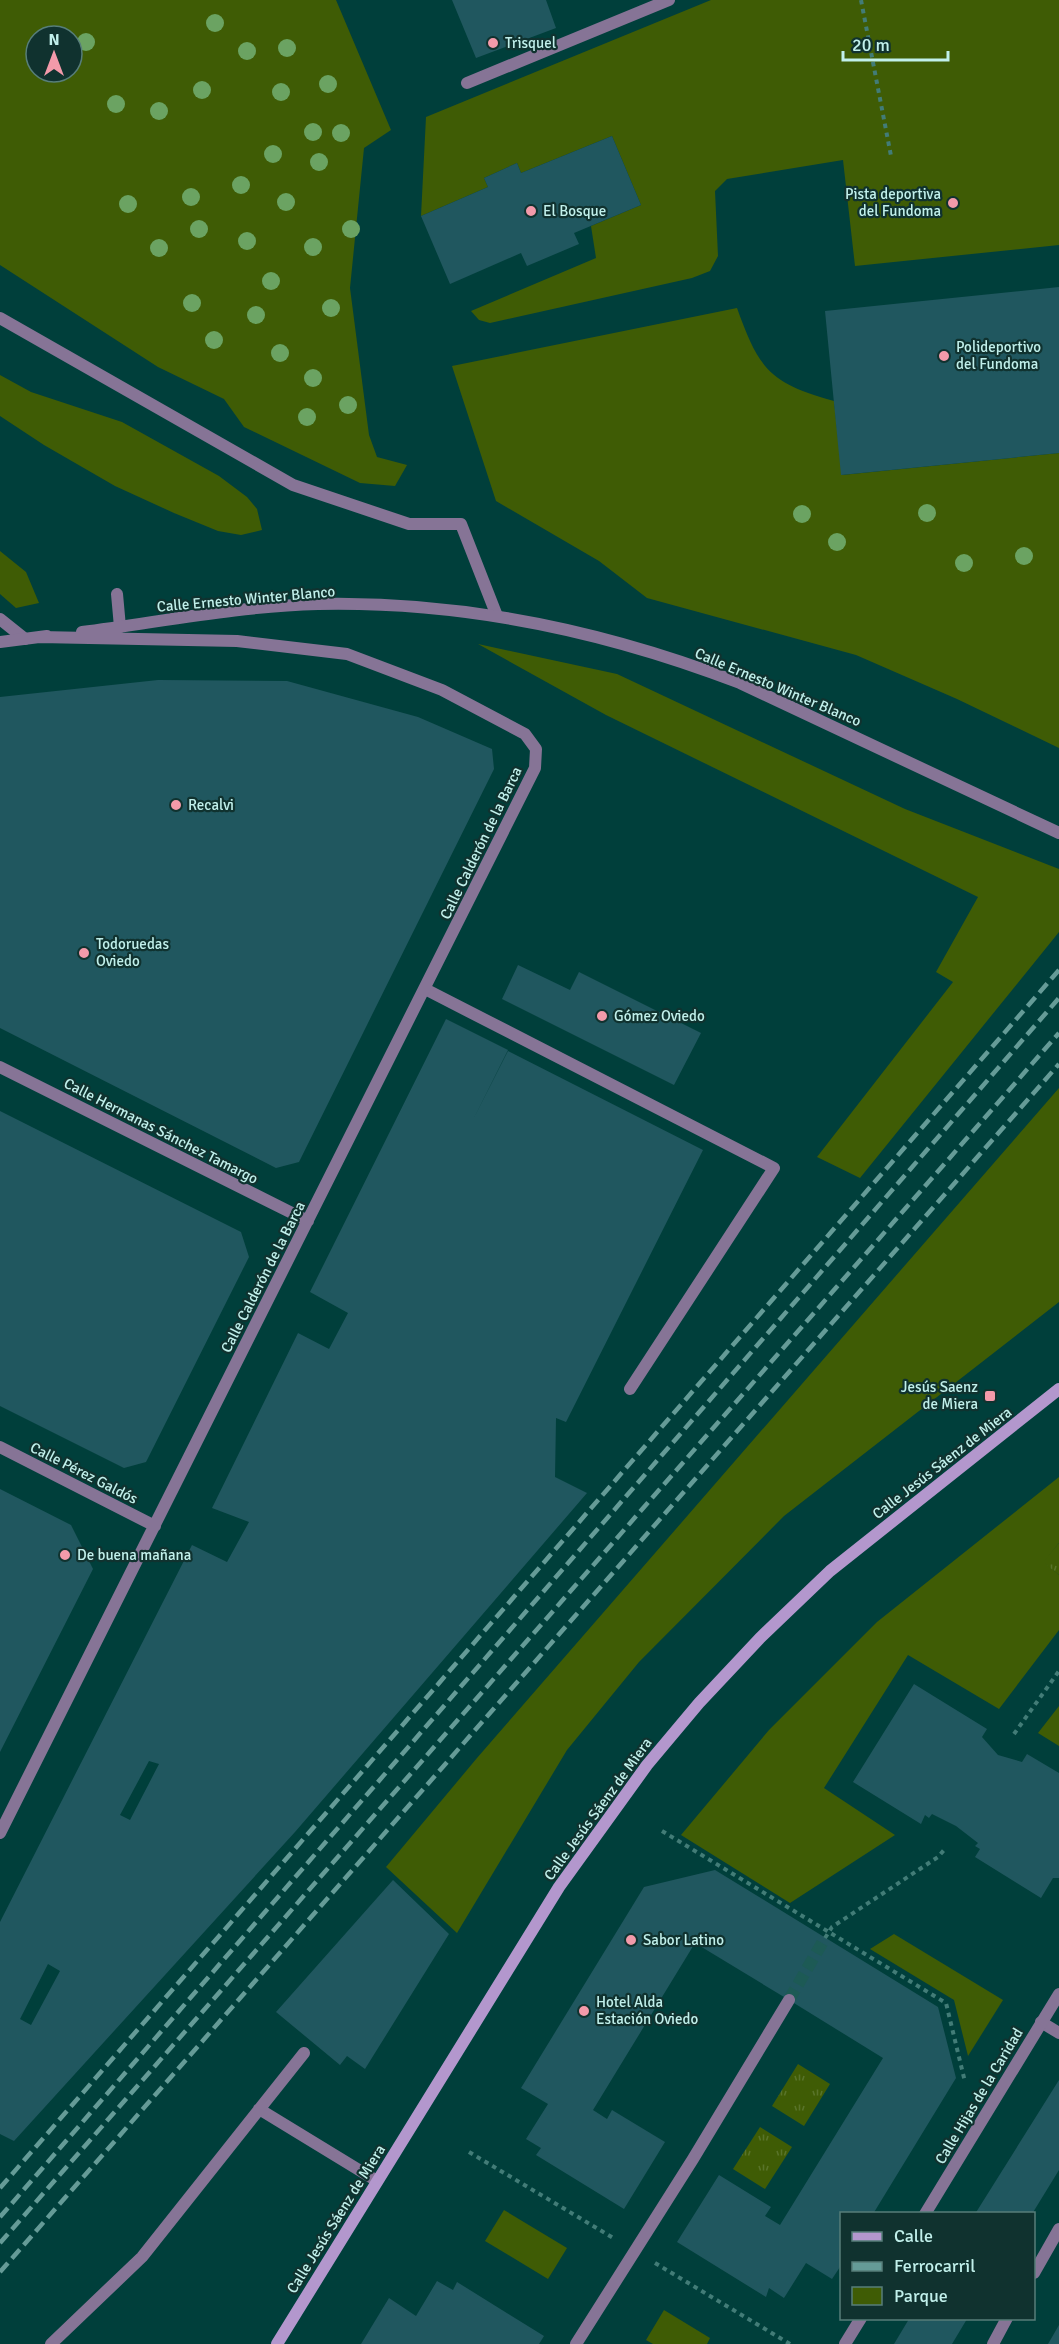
<svg xmlns="http://www.w3.org/2000/svg" width="1059" height="2344" font-family="Signika,sans-serif">
  <defs>
    <pattern id="park-tufts" width="24" height="20" patternUnits="userSpaceOnUse" patternTransform="scale(1.5)"><rect width="24" height="20" fill="#3f5c05"/><path d="M3 7l-1-3M5 7V3M7 7l1-3M15 17l-1-3M17 17v-4M19 17l1-3" fill="none" stroke="#59742a"/></pattern>
  </defs>
  <rect width="100%" height="100%" fill="#003f3b"/>
  <!-- green -->
  <path fill="#3f5c05" fill-rule="evenodd" d="M0 0H336L391 130 364 148 350 288 369 435 377 457 407 465 395 486 360 483 244 427 224 399 158 367 0 265ZM36 36H72V72H36Z
    M711 0H1059V245L855 266 843 160 727 179 715 191 718 256 710 271 692 278 490 323 479 320 471 311 596 258 591 226 641 205 612 136 521 173 517 163 484 178 488 187 421 216 426 117Z
    M737 308C759 369 769 383 834 401L842 475 1059 453V748L957 699 856 655 647 598 599 561 496 501 452 366Z
    M0 375 31 392 122 422 219 476 247 497 257 509 262 530 241 535 218 531 174 513 115 486 44 445 0 416Z
    M0 551 26 572 39 603 16 608 0 594Z
    M478 644 617 674 905 809 1059 869V932L860 1178 817 1157 953 982 936 972 978 897 606 715Z
    M1059 1088V1302L784 1516 639 1662 567 1750 457 1933 386 1867 477 1758Z
    M1059 1477V1543L1044 1562 1059 1575V1630L999 1709 908 1655 824 1788 895 1835 790 1903 681 1835 769 1730 877 1622Z
    M1059 1706V1746L1038 1733Z
    M894 1934 1003 2000 968 2056 954 2000 870 1949Z
    M504 2210 567 2248 548 2279 485 2241Z
    M664 2310 710 2338 707 2344H653L646 2340Z"/>
  <!-- park -->
  <path fill="url(#park-tufts)" d="M1059 1543V1575L1043 1562Z
    M798 2064 830 2084 804 2126 772 2106Z
    M760 2127 792 2147 765 2189 733 2169Z"/>
  <!-- building -->
  <path fill="#20575f" fill-rule="evenodd" d="M452 0H546L556 28 476 58Z
    M612 136 641 205 574 233 579 244 527 266 521 253 450 284 421 216 488 187 484 178 517 163 521 173Z
    M1059 287V453L841 475 825 311Z
    M158 680 287 681 418 717 492 749 494 769 299 1162 276 1168 0 1028V697Z
    M518 965 570 990 579 972 701 1033 674 1085 502 999Z
    M446 1019 508 1050 474 1118 508 1051 703 1150 566 1422 556 1418 555 1477 587 1493 295 1832 14 2141 0 2134V1922L192 1545 227 1562 249 1522 212 1508 298 1333 329 1349 348 1313 310 1292ZM149 1761 159 1764 130 1820 120 1815ZM48 1964 60 1971 31 2025 20 2019Z
    M0 1111 241 1232 249 1257 146 1462 124 1468 0 1406Z
    M0 1489 71 1525 93 1569 0 1752Z
    M914 1684 987 1729 982 1737 998 1755 1022 1762 1027 1754 1059 1773V1878H1053L1041 1898 975 1857 980 1849 975 1846 978 1843 956 1826 932 1814 929 1818 925 1815 921 1824 853 1782Z
    M715 1870 938 2007 956 2078 873 2214H842V2264L832 2279 806 2263 784 2298 769 2288 766 2297 677 2242 719 2175 771 2207 765 2216 780 2225 883 2058 789 2000 695 1943 593 2110 607 2119 612 2110 665 2142 624 2209 536 2155 541 2148 526 2139 548 2104 521 2088 644 1887Z
    M393 1880 449 1934 365 2069 347 2056 340 2065 276 2012Z
    M1059 2080V2170L1032 2214H975Z
    M437 2281 453 2290 457 2282 544 2336 539 2344H361L389 2298 416 2316Z
    M909 2319H967L952 2344H894Z
    M1059 2325V2344H1048Z"/>
  <g fill="none" stroke-linecap="round" stroke-linejoin="round">
    <!-- pedestrian-tunnel -->
    <path stroke="#1d5a55" stroke-width="12" stroke-dasharray="12 6" stroke-linecap="butt" d="M789 2000 825 1938"/>
    <!-- path -->
    <path stroke="#427c77" stroke-width="4" stroke-dasharray="4.5 4.5" stroke-linecap="butt" d="M861 0 891 156
      M1014 1734 1059 1671
      M662 1831 946 2003 965 2082
      M825 1938 832 1927 938 1857 944 1850
      M469 2152 615 2239
      M655 2263 790 2344"/>
    <!-- service -->
    <path stroke="#867496" stroke-width="12" d="M467 83 669 0
      M0 318 293 485 409 524H461L497 616
      M117 594 120 627
      M0 619 25 639
      M425 989 774 1168 630 1389
      M259 2109 377 2181
      M51 2344 142 2257 304 2053"/>
    <!-- pedestrian -->
    <path stroke="#867496" stroke-width="12" d="M1041 2022 1059 2033
      M1034 2273 1059 2229
      M576 2344 693 2159 789 2000
      M993 2344 1007 2318"/>
    <!-- minor -->
    <path stroke="#867496" stroke-width="12" d="M82 632C160 622 239 606 318 604 463 601 605 631 740 683L1059 833
      M0 642 47 636
      M0 1067 308 1221
      M0 1447 155 1526
      M0 1833 535 768 536 749 525 734 442 690 347 654 237 641 40 637
      M925 2214 1059 1994
      M845 2344 861 2318"/>
    <!-- secondary -->
    <path stroke="#b397cd" stroke-width="12" d="M277 2344 559 1887 647 1765 699 1703 760 1638 830 1571 1059 1389"/>
    <!-- rail -->
    <path stroke="#659b97" stroke-width="4.5" stroke-dasharray="12 6" stroke-linecap="butt" d="M0 2188 1059 970
      M0 2217 1059 998
      M0 2243 1059 1033
      M0 2272 1059 1064"/>
  </g>
  <!-- trees -->
  <g fill="#6ba362">
    <circle cx="215" cy="23" r="9"/>
    <circle cx="86" cy="42" r="9"/>
    <circle cx="287" cy="48" r="9"/>
    <circle cx="247" cy="51" r="9"/>
    <circle cx="328" cy="84" r="9"/>
    <circle cx="202" cy="90" r="9"/>
    <circle cx="281" cy="92" r="9"/>
    <circle cx="116" cy="104" r="9"/>
    <circle cx="159" cy="111" r="9"/>
    <circle cx="313" cy="132" r="9"/>
    <circle cx="341" cy="133" r="9"/>
    <circle cx="273" cy="154" r="9"/>
    <circle cx="319" cy="162" r="9"/>
    <circle cx="241" cy="185" r="9"/>
    <circle cx="191" cy="197" r="9"/>
    <circle cx="286" cy="202" r="9"/>
    <circle cx="128" cy="204" r="9"/>
    <circle cx="199" cy="229" r="9"/>
    <circle cx="351" cy="229" r="9"/>
    <circle cx="247" cy="241" r="9"/>
    <circle cx="313" cy="247" r="9"/>
    <circle cx="159" cy="248" r="9"/>
    <circle cx="271" cy="281" r="9"/>
    <circle cx="192" cy="303" r="9"/>
    <circle cx="331" cy="308" r="9"/>
    <circle cx="256" cy="315" r="9"/>
    <circle cx="214" cy="340" r="9"/>
    <circle cx="280" cy="353" r="9"/>
    <circle cx="313" cy="378" r="9"/>
    <circle cx="348" cy="405" r="9"/>
    <circle cx="307" cy="417" r="9"/>
    <circle cx="927" cy="513" r="9"/>
    <circle cx="802" cy="514" r="9"/>
    <circle cx="837" cy="542" r="9"/>
    <circle cx="1024" cy="556" r="9"/>
    <circle cx="964" cy="563" r="9"/>
  </g>
  <!-- markers -->
  <g fill="#f39aaa" stroke="#10322f" stroke-width="2">
    <circle cx="493" cy="43" r="6"/>
    <circle cx="953" cy="203" r="6"/>
    <circle cx="531" cy="211" r="6"/>
    <circle cx="944" cy="356" r="6"/>
    <circle cx="176" cy="805" r="6"/>
    <circle cx="84" cy="953" r="6"/>
    <circle cx="602" cy="1016" r="6"/>
    <rect x="984" y="1390" width="12" height="12" rx="3"/>
    <circle cx="65" cy="1555" r="6"/>
    <circle cx="631" cy="1940" r="6"/>
    <circle cx="584" cy="2011" r="6"/>
  </g>
  <g text-anchor="middle" dominant-baseline="central" stroke-width="4.5" stroke-linejoin="round" paint-order="stroke">
    <!-- poi labels -->
    <g font-size="15" fill="#c1f0eb" stroke="#10322f" text-anchor="start">
      <text x="505" y="43">Trisquel</text>
      <text x="941" y="194" text-anchor="end">Pista deportiva<tspan x="941" dy="17">del Fundoma</tspan></text>
      <text x="543" y="211">El Bosque</text>
      <text x="956" y="347">Polideportivo<tspan x="956" dy="17">del Fundoma</tspan></text>
      <text x="188" y="805">Recalvi</text>
      <text x="96" y="944">Todoruedas<tspan x="96" dy="17">Oviedo</tspan></text>
      <text x="614" y="1016">Gómez Oviedo</text>
      <text x="978" y="1387" text-anchor="end">Jesús Saenz<tspan x="978" dy="17">de Miera</tspan></text>
      <text x="77" y="1555">De buena mañana</text>
      <text x="643" y="1940">Sabor Latino</text>
      <text x="596" y="2002">Hotel Alda<tspan x="596" dy="17">Estación Oviedo</tspan></text>
    </g>
    <!-- street labels -->
    <g font-size="15" fill="#c1f0eb" stroke="#10322f">
      <text transform="translate(246 599) rotate(-5)">Calle Ernesto Winter Blanco</text>
      <text transform="translate(778 687) rotate(23)">Calle Ernesto Winter Blanco</text>
      <text transform="translate(481 843) rotate(-64)">Calle Calderón de la Barca</text>
      <text transform="translate(161 1131) rotate(27)">Calle Hermanas Sánchez Tamargo</text>
      <text transform="translate(263 1277) rotate(-63)">Calle Calderón de la Barca</text>
      <text transform="translate(942 1463) rotate(-38)">Calle Jesús Sáenz de Miera</text>
      <text transform="translate(84 1473) rotate(27)">Calle Pérez Galdós</text>
      <text transform="translate(598 1809) rotate(-54)">Calle Jesús Sáenz de Miera</text>
      <text transform="translate(979 2096) rotate(-59)">Calle Hijas de la Caridad</text>
      <text transform="translate(336 2219) rotate(-58)">Calle Jesús Sáenz de Miera</text>
    </g>
  </g>
  <!-- legend -->
  <rect x="840" y="2212" width="195" height="108" fill="#10322f" stroke="#577e7a" stroke-width="1.5"/>
  <rect x="852" y="2232" width="30" height="9" fill="#b397cd" stroke="#577e7a" stroke-width="1.5"/>
  <text x="894" y="2242" font-size="18" fill="#c1f0eb">Calle</text>
  <rect x="852" y="2262" width="30" height="9" fill="#659b97" stroke="#577e7a" stroke-width="1.5"/>
  <text x="894" y="2272" font-size="18" fill="#c1f0eb">Ferrocarril</text>
  <rect x="852" y="2287" width="30" height="18" fill="#3f5c05" stroke="#577e7a" stroke-width="1.5"/>
  <text x="894" y="2302" font-size="18" fill="#c1f0eb">Parque</text>
  <!-- north arrow -->
  <g transform="translate(54 54)"><circle r="28" fill="#10322f" stroke="#577e7a" stroke-width="1.5"/>
  <path d="M0-4.5L10 22L0 15L-10 22Z" fill="#f39aaa"/>
  <text y="-9" font-size="16" font-weight="bold" text-anchor="middle" fill="#c1f0eb">N</text>
  </g>
  <!-- scale -->
  <path d="M843 51v9h105v-9" fill="none" stroke="#c1f0eb" stroke-width="3"/>
  <text x="852" y="51" font-size="18" fill="#c1f0eb" stroke="#10322f" stroke-width="4.5" paint-order="stroke">20 m</text>
</svg>
